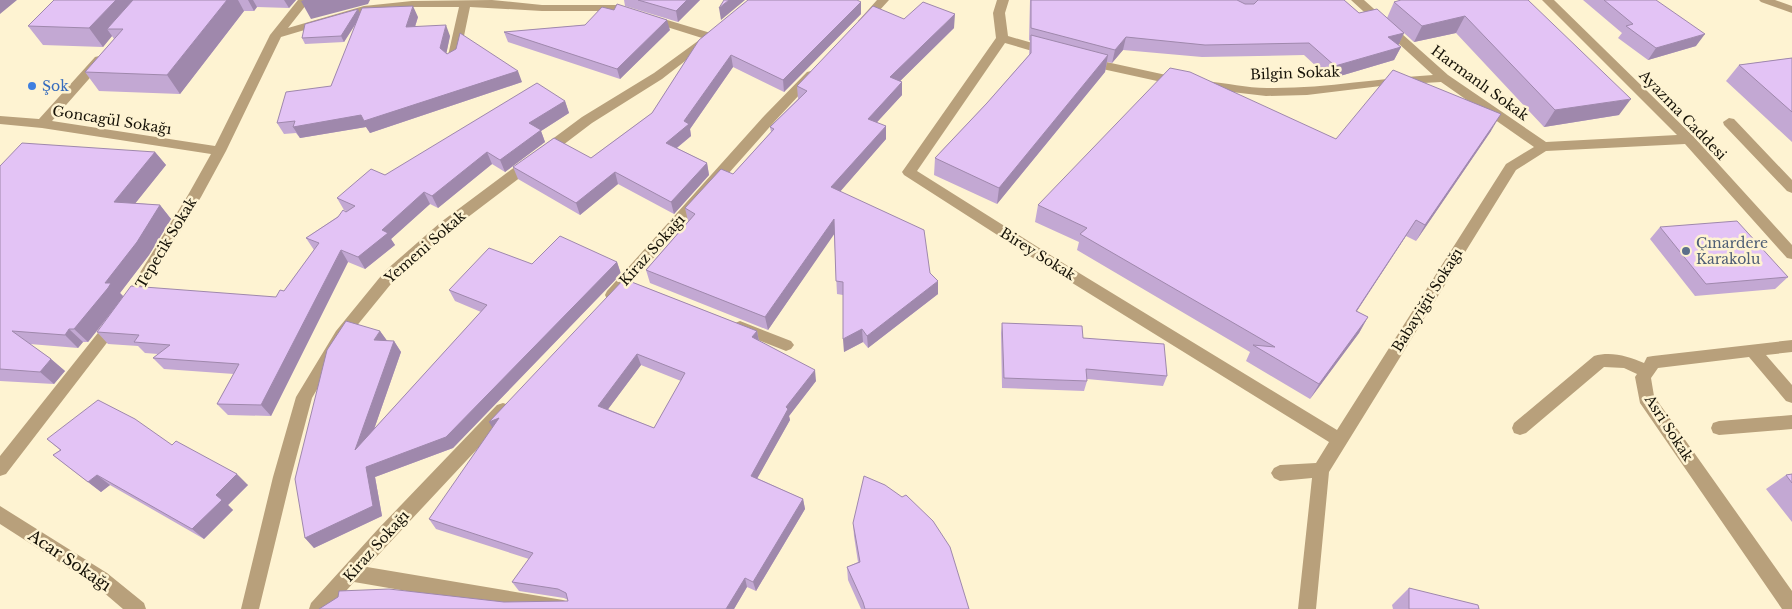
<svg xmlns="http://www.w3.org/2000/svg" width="1792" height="609" font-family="'Libre Baskerville',serif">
  <rect width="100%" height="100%" fill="#fef3d2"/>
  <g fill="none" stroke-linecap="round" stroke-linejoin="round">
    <!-- minor -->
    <path fill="#b8a07b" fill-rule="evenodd" d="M298 0H310L288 28 364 6 412 1 492 0 542 5H617L714 34 716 37 662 79 592 123 451 230 395 279 346 339 312 398 291 477 259 609H241L273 477 296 397 336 331 385 271 441 222 582 117 654 73 702 38 616 11H542L470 7 459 60 453 64 447 60 459 7H412L365 12 281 37 226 151 201 197 133 308 128 310 123 308 121 304 123 300 188 195 211 154 42 128 0 124V116L39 119 95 57 99 56 105 60 103 63 52 121 215 146 270 35Z
      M877 0H889L868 23H860L858 21 860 19Z
      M997 0H1009L1005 13 1008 36 1053 49 1055 52 1049 56 1005 43 917 171 1071 268 1337 430 1506 164 1534 147 1441 82 1389 85 1307 95 1266 96 1206 89 1200 85 1206 81C1226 83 1247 88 1267 88 1323 89 1378 78 1433 75L1351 0H1364L1448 75 1546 142 1677 135 1542 0H1554L1693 136 1792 245V259L1787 258 1685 144 1546 151 1516 170 1329 472 1316 609H1298L1312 478 1280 481 1274 478 1271 473 1274 468 1280 465 1316 463 1329 442 1061 276 904 175 902 172 996 38 993 13Z
      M1759 0H1775L1792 6V13L1761 2Z
      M1088 58 1180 78 1186 82 1180 86 1084 65 1082 62 1084 59Z
      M811 71 817 75 815 78 775 121 617 299 612 301 607 299 605 295 607 291 765 115 807 72Z
      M1729 118 1734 119 1792 180V193L1787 191 1724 125 1723 122Z
      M114 317 119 319 122 323 119 327 6 474 0 476V456L109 319Z
      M740 321 791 341 794 345 791 349 786 351 735 331 732 327 735 323Z
      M1792 340V352L1766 355 1792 385V403L1786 401 1749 357 1658 368 1651 378 1654 396 1792 591V609H1782L1640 403 1635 377 1637 374 1624 368 1604 367 1526 433 1520 435 1514 433 1512 428 1514 423 1594 356C1611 351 1628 356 1644 363L1647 357 1653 356Z
      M503 403 509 405 511 410 509 415 367 567 563 600 570 603 572 609H511L354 582 330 609H309L311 603 379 528 497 405Z
      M1792 415V429L1719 435 1713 433 1711 428 1713 423 1719 421Z
      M0 506 107 573 144 603 146 609H123L95 585 0 524Z"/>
  </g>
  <!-- wall -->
  <path fill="#c3a8d3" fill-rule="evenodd" d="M54 0H296L289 8 257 7 254 11H244L180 94 99 91 85 72 114 39 112 36 103 47 43 45 28 26Z
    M624 0H700L678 22 625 6Z
    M1030 0H1344L1359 13 1387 18 1394 2 1528 0 1619 115 1544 127 1456 33 1414 42 1404 33 1398 45 1401 47 1394 60 1330 79 1304 55 1202 57 1123 50 1112 63 1107 62 1105 72 997 204 934 175 935 158 987 103 1029 55 1030 41 1029 40Z
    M1583 0H1656L1696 46 1648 60 1618 38 1622 33Z
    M861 2V14L784 92 733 67 690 129 691 136 677 148 707 163 709 175 674 214 618 184 580 215 518 179 513 167 591 158 652 113 699 40Z
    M360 14 418 17 415 27 450 36 446 54 522 82 370 133 366 127 300 138 296 133 284 134 277 123 331 86 357 22 344 42 305 44 302 38Z
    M904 19 954 28 900 81 902 82V95L877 122 886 139 840 191 930 273 938 294 868 348 863 342 844 352 843 295 837 294 834 233 768 330 650 283 646 270 688 221 685 208 733 174 771 132 770 127 798 99 797 86Z
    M585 25 670 30 620 79 508 42 504 32Z
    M1792 58V142L1726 81 1739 65Z
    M565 101 569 113 541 131 545 142 505 172 492 164 438 208 430 204 391 239 395 245 365 269 348 262 271 416 228 415 217 404 234 374 164 369 153 358 158 354 145 353 138 346 108 344 97 332 113 311 88 342H83L78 348 30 344 51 359 65 371 54 384 0 381V166L155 152 166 165 135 203 160 205 171 219 149 255 120 293 123 296 276 297 284 291 314 250 306 238 346 211 344 210 337 198 385 175Z
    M1491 131 1416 241 1406 236 1357 311 1368 317 1359 333 1310 399 1246 361 1250 352 1077 250 1079 242 1035 222 1038 205 1336 139Z
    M1660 227 1788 277 1775 289 1695 296 1650 239Z
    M617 262 621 274 453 448 375 477 382 516 314 548 305 538 380 331 387 341H394L401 352 374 429 481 312 455 301 449 290 532 264Z
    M624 279 757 331 759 341 816 381 789 416 790 420 757 478 803 499 805 509 756 591 747 587 734 609H319L504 602 568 601V600L564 598 519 591 512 582 529 559 436 529 429 519ZM641 365 681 381 654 428 608 409Z
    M1002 323 1167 376 1163 386 1087 379V381L1084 391 1002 388 1001 333Z
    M47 439 172 445 248 485 228 505 233 510 204 539 110 485 101 492 53 455 60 450Z
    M1792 474V522L1766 489 1786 475Z
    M853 523 969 609H861L848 580 847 567 858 562 854 536Z
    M1409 588 1479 609H1393L1392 605Z"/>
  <!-- shaded-wall -->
  <path fill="#9f88ac" d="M0 0H17L0 14Z
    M116 0H145L107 29 112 36 103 47 89 28Z
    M227 0H238L244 11 180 94 167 75Z
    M248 0H253L257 7 254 11Z
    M284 0H296L289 8Z
    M304 0H370L368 4 311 19 301 1Z
    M687 0H700L678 22 676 11Z
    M729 0H745L721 20 719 8Z
    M861 2V14L784 92 783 80Z
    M413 6 418 17 411 39 406 27Z
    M358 9 361 15 344 42 341 36Z
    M955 14 954 28 890 91V77Z
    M1465 16 1456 33 1414 42 1422 26Z
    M667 20 670 30 620 79 617 69Z
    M446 25 450 36 445 60 440 48Z
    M1404 33 1398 46 1388 37Z
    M1705 34 1696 46 1648 60 1656 48Z
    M1126 37 1123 50 1112 63 1115 50Z
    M1401 47 1394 60 1330 79 1335 66Z
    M731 55 733 67 690 129 691 136 668 155 666 143 684 121Z
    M1108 55 1105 72 997 204 999 188Z
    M518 71 522 82 370 133 366 127 300 138 293 127Z
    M902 82V95L868 132V119Z
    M1631 99 1619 115 1544 127 1555 110Z
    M565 101 569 113 541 131 545 142 505 172 500 160 529 123Z
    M1501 114 1491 131 1416 241 1425 225Z
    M886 126V139L832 201 831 187Z
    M155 152 166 165 126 215 114 202Z
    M487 152 492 164 438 208 432 196Z
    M707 163 709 175 674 214 671 202Z
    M615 172 618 184 580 215 576 203Z
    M424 192 430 204 391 239 395 245 365 269 358 257 382 230Z
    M160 205 171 219 149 255 120 293 123 296 120 301 88 342 74 329 105 283Z
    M834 219 835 233 768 330 765 317Z
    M1416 220 1406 236 1347 326 1356 311Z
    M341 250 348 262 271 416 261 405Z
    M617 262 621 274 453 448 375 477 382 516 314 548 305 538 366 467Z
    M938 281V294L868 348 867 336Z
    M1368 317 1359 333 1310 399 1319 384Z
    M69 329 83 342 78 348 65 335Z
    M862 329 863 342 844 352 843 339Z
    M380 331 388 342 374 340Z
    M757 331 759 342 752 337Z
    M394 341 401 352 363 461 355 450Z
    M637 354 641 365 603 416 598 406Z
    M51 359 65 371 54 384 40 372Z
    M815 370 816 381 789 416 790 420 753 486 751 476 786 407Z
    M499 418 495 432 489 422Z
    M237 474 248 485 228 505 233 510 204 539 192 529 216 495Z
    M97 475 110 485 101 492 88 482Z
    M803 499 805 509 756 591 753 582Z
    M745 578 747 587 734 609H726Z"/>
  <!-- building -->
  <path fill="#e3c3f5" stroke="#9f88ac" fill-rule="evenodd" d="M54 0H116L89 28 28 26Z
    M133 0H227L167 75 85 72 123 29H107Z
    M638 0H687L676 11Z
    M724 0H729L719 8Z
    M748 0H857L861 2 783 80 731 55 684 121 689 124 666 143 707 163 671 202 615 172 576 203 513 167 554 138 591 158 652 113 699 40Z
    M1031 0H1237L1245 4H1254L1258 0H1344L1359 13 1377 9 1404 33 1388 37 1401 47 1335 66 1309 43 1205 45 1126 37 1115 50 1031 28Z
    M1401 0H1528L1631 99 1555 110 1465 16 1422 26 1394 2Z
    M1604 0H1656L1705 34 1656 48 1626 26 1633 24Z
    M923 2 955 14 890 77 902 82 868 119 886 126 831 187 924 230 930 273 938 281 867 336 862 329 843 339V282L836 281 834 219 765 317 646 270 695 214 685 208 721 169 733 174 774 129 770 127 807 91 797 86 873 6 904 19Z
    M617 4 667 20 617 69 504 32 585 25 602 7 614 10Z
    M413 6 406 27 446 25 440 48 447 54 456 49 460 33 518 71 364 121 361 115 293 127 295 121 277 123 286 92 331 86 362 8Z
    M358 9 341 36 302 38 305 24Z
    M1031 35 1108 55 999 188 935 158 987 103 1031 53Z
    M1792 58V112L1739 65Z
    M1170 68 1190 72 1336 139 1393 70 1501 114 1425 225 1416 220 1356 311 1368 317 1319 384 1253 345 1275 347 1080 234 1087 228 1038 205Z
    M537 83 565 101 529 123 541 130 500 160 487 152 432 196 424 192 382 230 388 233 358 257 341 250 261 405 217 404 239 364 153 358 170 345 134 342 139 335 97 332 131 286 276 297 280 290 284 291 319 243 306 238 338 217 343 210 346 212 355 206 337 198 371 169 385 175Z
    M22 143 155 152 114 202 160 205 137 242 105 283H111L108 288 74 329H69L65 335 12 331 51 359 40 372 0 369V166Z
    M1737 221 1788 277 1706 284 1660 227Z
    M560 236 617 262 446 437 366 467 373 506 305 538 295 479 327 350 346 321 380 331 374 340 394 341 355 450 487 305 449 290 489 248 532 264Z
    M624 279 757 331 752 337 815 370 786 407 788 409 751 476 803 499 753 582 745 578 726 609H319L338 597 339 591 389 589 504 602 568 601 566 593 558 589 512 582 533 553 429 519 499 418 489 422ZM637 354 685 373 654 428 598 406Z
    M1002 323 1082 326 1083 338 1164 344 1167 376 1086 369 1087 381 1004 378Z
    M98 400 135 419 172 445 176 441 237 474 216 495 222 500 192 529 97 475 88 482 53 455 61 450 47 439Z
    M1792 474V483L1786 475Z
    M864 476 885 485 902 497 906 495 933 521 950 547 969 609H865L863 602 847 567 860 562 853 523Z
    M1409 588 1478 605 1479 609H1409Z"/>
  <!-- markers -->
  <circle fill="#3f7fe0" stroke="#fef3d2" stroke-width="2" cx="32" cy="86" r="5"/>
  <circle fill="#5c6f8a" stroke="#fef3d2" stroke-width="2" cx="1686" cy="251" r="5"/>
  <g text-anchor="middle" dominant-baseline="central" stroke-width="5" stroke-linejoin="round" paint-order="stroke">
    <!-- street labels -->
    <g font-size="14" fill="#161207" stroke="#fef3d2">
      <text transform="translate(1295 73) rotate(-2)">Bilgin Sokak</text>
      <text transform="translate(1480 83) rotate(36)">Harmanlı Sokak</text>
      <text transform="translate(1683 115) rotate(46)">Ayazma Caddesi</text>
      <text transform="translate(112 120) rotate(9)">Goncagül Sokağı</text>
      <text transform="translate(166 243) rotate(-59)">Tepecik Sokak</text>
      <text transform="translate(425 247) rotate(-41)">Yemeni Sokak</text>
      <text transform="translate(652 250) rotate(-48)">Kiraz Sokağı</text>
      <text transform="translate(1038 254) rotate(32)">Birey Sokak</text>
      <text transform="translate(1427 300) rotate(-58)">Babayiğit Sokağı</text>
      <text transform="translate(1669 428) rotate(57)">Asri Sokak</text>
      <text transform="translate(376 546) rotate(-48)">Kiraz Sokağı</text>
    </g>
    <!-- shop labels -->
    <g font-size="14" fill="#366cbe" stroke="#fef3d2" text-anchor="start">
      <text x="42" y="86">Şok</text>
    </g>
    <!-- service labels -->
    <g font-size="14" fill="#4e5e75" stroke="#fef3d2" text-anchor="start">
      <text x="1696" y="243">Çınardere<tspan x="1696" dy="16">Karakolu</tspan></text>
    </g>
    <!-- near-street labels -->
    <g font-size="16" fill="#161207" stroke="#fef3d2">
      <text transform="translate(70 560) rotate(34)">Acar Sokağı</text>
    </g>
  </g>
</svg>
